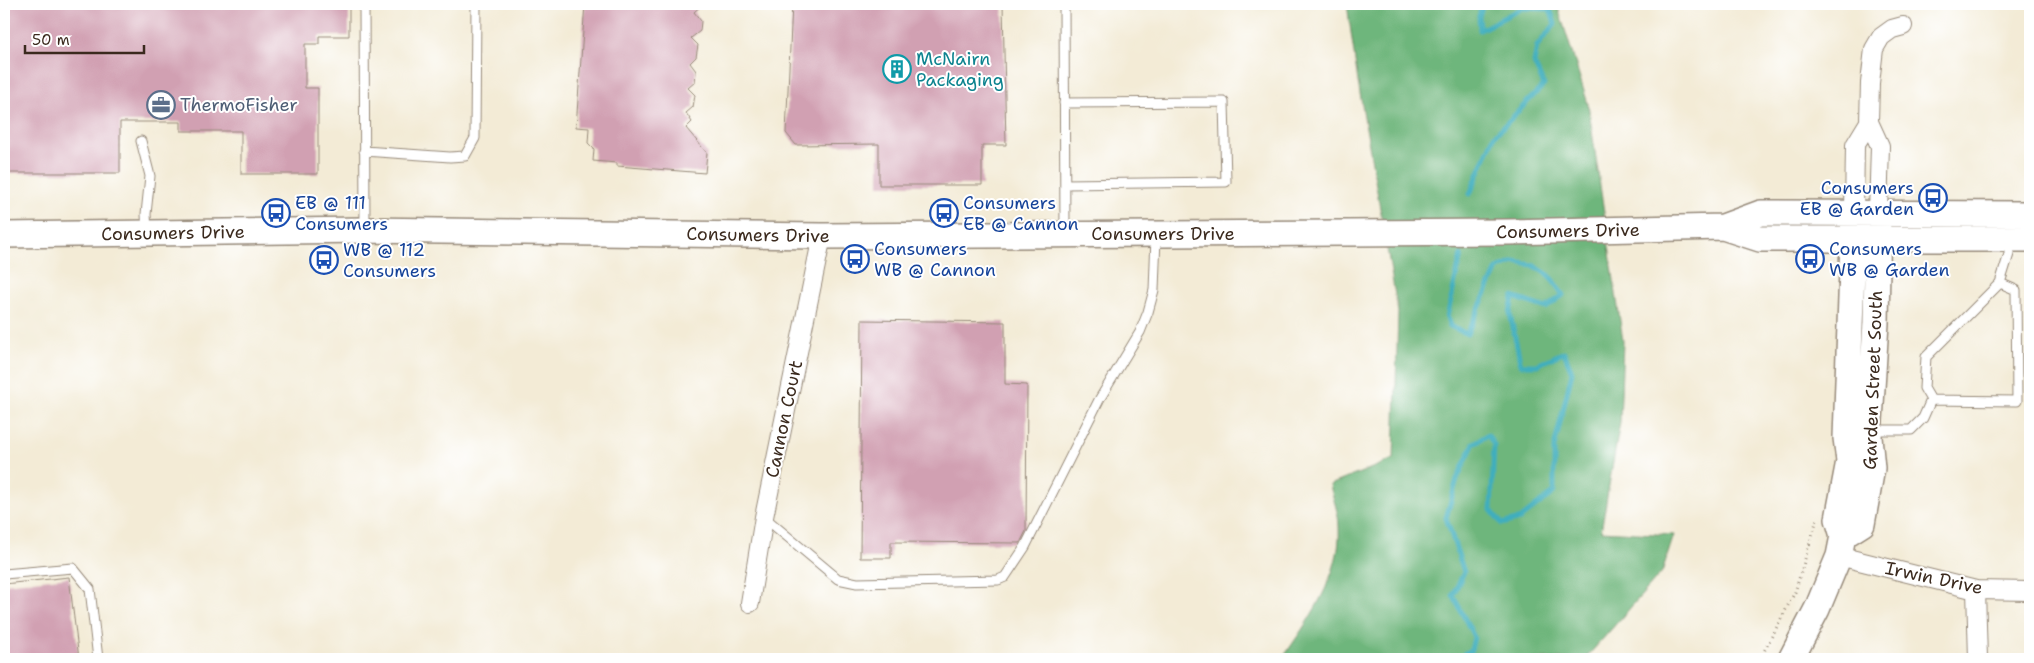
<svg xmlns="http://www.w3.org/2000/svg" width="2034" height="663" font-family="'Shantell Sans',sans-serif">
  <rect width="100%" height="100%" fill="#fff"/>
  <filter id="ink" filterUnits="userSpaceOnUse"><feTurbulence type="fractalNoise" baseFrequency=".02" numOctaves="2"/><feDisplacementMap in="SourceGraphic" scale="10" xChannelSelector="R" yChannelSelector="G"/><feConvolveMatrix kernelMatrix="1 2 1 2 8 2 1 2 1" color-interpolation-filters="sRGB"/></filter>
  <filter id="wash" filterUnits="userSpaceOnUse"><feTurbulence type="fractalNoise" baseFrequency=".0096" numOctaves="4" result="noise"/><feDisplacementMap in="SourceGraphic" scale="20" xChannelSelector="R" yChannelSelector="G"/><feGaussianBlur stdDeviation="1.12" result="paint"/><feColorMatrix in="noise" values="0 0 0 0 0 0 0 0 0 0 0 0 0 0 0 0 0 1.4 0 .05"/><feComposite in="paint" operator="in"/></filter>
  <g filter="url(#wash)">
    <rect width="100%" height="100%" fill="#f3ebd6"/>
    <!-- forest -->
    <path fill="#6eb67b" stroke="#54704c" d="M1347 4H1557L1588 104 1623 341 1620 423 1601 531 1674 535 1662 572 1585 659H1282C1308 621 1342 575 1339 527 1339 513 1333 499 1330 485L1394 459 1398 312 1358 82Z"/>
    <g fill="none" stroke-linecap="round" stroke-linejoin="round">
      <!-- stream -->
      <path stroke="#40aebd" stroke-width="5" d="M1470 194 1494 136 1544 85 1534 63 1537 46 1555 24 1550 9 1522 8 1480 30 1479 16 1483 4
        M1454 659 1471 650 1474 637 1453 595 1464 572 1446 518 1457 479 1474 443 1488 435 1494 445 1491 510 1502 524 1520 519 1554 492V448L1572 372 1564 352 1537 365H1521L1510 314 1513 297 1546 308 1563 295 1549 275 1533 265 1514 262 1497 269 1467 334 1450 326 1447 317 1461 255"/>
    </g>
    <g id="blocks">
      <!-- building -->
      <path fill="#d1a0b2" d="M4 4H349V36H319V44H305V88H318V174H241V131H181V122H120V173H4Z
        M585 4H703L694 12 701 21 700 31 691 38 698 45 696 57 690 63 696 71 695 82 688 88 695 95 693 107 686 113 692 122 686 128 707 153 705 173 617 166V163L593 161 594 149 588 143 589 128 576 127Z
        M792 4H1003L1006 145H982V185H879V144L796 145 786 133Z
        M862 320 1005 322V384L1027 385 1026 531 1020 543 891 542V558H860Z
        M69 577 79 659H4V584Z"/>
    </g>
  </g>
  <g filter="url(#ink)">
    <use href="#blocks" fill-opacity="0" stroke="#978a7a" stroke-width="1"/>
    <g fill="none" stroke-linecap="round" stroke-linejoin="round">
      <defs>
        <path id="lane" d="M364 4 365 227
          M1064 4 1065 234
          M1064 103 1224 102 1226 182 1065 184
          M141 141 150 176 146 214 147 233
          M364 151 450 157 465 156 475 138 476 4
          M1931 400 2017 401 2016 290 2000 283 2009 254V241
          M1931 400 1924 388 1926 357 2000 283
          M1871 430H1911L1923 418 1931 400
          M764 517 838 579 857 583 998 580 1005 577 1025 547 1099 400 1140 332 1148 312 1154 290 1156 237
          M4 574 73 568 90 589 98 659"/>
        <path id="street" d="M1854 213 1855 145 1869 122
          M1878 213 1880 146 1869 122 1870 83 1874 49 1881 37 1892 29 1903 26
          M1839 556 1976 590 2030 591
          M1976 590 1978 659
          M750 603 764 517 822 236"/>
        <path id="secondary" d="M1723 227 1760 239H2030
          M4 235 365 230 822 236 1508 232 1723 227 1761 213 2030 214
          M1843 536 1862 524 1872 468 1869 437 1876 323 1878 213
          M1791 659 1817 609 1839 556 1843 536 1838 519 1849 461 1846 438 1854 213"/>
      </defs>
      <!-- lane casing -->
      <use href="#lane" stroke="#978a7a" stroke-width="11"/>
      <!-- street casing -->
      <use href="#street" stroke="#978a7a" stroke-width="20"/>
      <!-- secondary casing -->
      <use href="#secondary" stroke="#978a7a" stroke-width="28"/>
      <!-- path -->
      <path stroke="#978a7a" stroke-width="3" stroke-dasharray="1 4" stroke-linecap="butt" d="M1760 659 1795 592 1817 519"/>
      <!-- lane -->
      <use href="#lane" stroke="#fff" stroke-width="9"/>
      <!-- street -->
      <use href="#street" stroke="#fff" stroke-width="18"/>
      <!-- secondary -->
      <use href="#secondary" stroke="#fff" stroke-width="25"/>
    </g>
  </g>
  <!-- icons -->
  <defs>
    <symbol id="building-ring" viewBox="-11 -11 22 22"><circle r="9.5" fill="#fff" stroke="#0f9aa8" stroke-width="1.5"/><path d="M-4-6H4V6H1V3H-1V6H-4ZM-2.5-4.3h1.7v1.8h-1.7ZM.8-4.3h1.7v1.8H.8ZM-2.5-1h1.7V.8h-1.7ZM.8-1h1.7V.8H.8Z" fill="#0f9aa8"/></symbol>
    <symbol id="office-ring" viewBox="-11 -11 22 22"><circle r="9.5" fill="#fff" stroke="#5c6f8a" stroke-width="1.5"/><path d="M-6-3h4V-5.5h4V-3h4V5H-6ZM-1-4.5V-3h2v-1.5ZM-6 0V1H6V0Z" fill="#5c6f8a"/></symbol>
    <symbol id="bus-ring" viewBox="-11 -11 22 22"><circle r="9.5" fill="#fff" stroke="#1a4fb4" stroke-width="1.5"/><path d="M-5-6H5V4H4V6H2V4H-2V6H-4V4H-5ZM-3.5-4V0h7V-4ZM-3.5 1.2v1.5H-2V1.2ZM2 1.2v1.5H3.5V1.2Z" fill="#1a4fb4"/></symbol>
  </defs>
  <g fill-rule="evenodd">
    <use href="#building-ring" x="881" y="53" width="32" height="32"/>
    <use href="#office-ring" x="145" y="89" width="32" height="32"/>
    <use href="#bus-ring" x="1917" y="182" width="32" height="32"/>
    <use href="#bus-ring" x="260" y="197" width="32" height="32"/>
    <use href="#bus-ring" x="928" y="197" width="32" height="32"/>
    <use href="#bus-ring" x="839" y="243" width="32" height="32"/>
    <use href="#bus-ring" x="1794" y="243" width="32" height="32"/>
    <use href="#bus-ring" x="308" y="244" width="32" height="32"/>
  </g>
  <g text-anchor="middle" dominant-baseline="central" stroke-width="4" stroke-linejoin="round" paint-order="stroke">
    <!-- culture labels -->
    <g font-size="18" fill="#0d838f" stroke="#fff" text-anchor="start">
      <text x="916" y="59">McNairn<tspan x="916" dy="21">Packaging</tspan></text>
    </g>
    <!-- service labels -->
    <g font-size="18" fill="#4e5e75" stroke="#fff" text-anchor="start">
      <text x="180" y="105">ThermoFisher</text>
    </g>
    <!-- transit labels -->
    <g font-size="18" fill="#164399" stroke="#fff" text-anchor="start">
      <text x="1914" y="188" text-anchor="end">Consumers<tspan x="1914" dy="21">EB @ Garden</tspan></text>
      <text x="295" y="203">EB @ 111<tspan x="295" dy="21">Consumers</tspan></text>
      <text x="963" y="203">Consumers<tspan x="963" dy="21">EB @ Cannon</tspan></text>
      <text x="874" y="249">Consumers<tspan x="874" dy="21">WB @ Cannon</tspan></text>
      <text x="1829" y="249">Consumers<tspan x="1829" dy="21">WB @ Garden</tspan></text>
      <text x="343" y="250">WB @ 112<tspan x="343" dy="21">Consumers</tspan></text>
    </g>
    <!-- street labels -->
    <g font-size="18" fill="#3b2a1e" stroke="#fff">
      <text transform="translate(1568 231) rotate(-1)">Consumers Drive</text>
      <text transform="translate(173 233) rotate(-1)">Consumers Drive</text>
      <text x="1163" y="234">Consumers Drive</text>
      <text transform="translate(758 235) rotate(1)">Consumers Drive</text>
      <text transform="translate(1873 380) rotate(-88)">Garden Street South</text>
      <text transform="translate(784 419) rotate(-78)">Cannon Court</text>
      <text transform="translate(1934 578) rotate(12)">Irwin Drive</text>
    </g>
  </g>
  <!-- margin -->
  <rect width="2034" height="663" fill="none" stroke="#fff" stroke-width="20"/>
  <!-- scale -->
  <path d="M25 45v8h119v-8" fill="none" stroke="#3b2a1e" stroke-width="2.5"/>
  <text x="32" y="45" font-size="15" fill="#3b2a1e" stroke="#ffffff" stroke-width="4" paint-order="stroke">50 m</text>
</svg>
